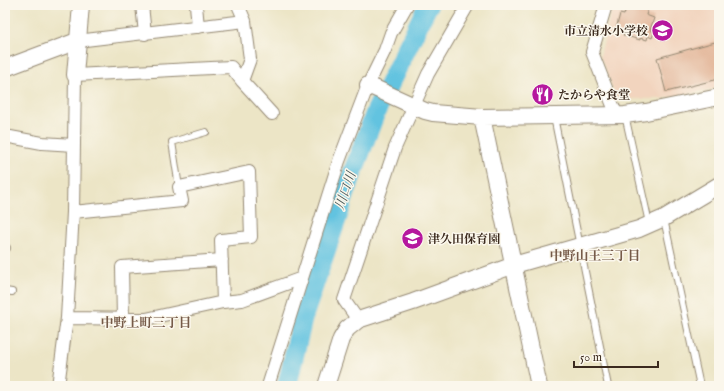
<svg xmlns="http://www.w3.org/2000/svg" width="724" height="391" font-family="'IM FELL English','Noto Serif JP',serif">
  <rect width="100%" height="100%" fill="#fbf7ec"/>
  <filter id="ink" filterUnits="userSpaceOnUse"><feTurbulence type="fractalNoise" baseFrequency=".025" numOctaves="2"/><feDisplacementMap in="SourceGraphic" scale="8" xChannelSelector="R" yChannelSelector="G"/><feConvolveMatrix kernelMatrix="1 2 1 2 8 2 1 2 1" color-interpolation-filters="sRGB"/></filter>
  <filter id="wash" filterUnits="userSpaceOnUse"><feTurbulence type="fractalNoise" baseFrequency=".012" numOctaves="4" result="noise"/><feDisplacementMap in="SourceGraphic" scale="16" xChannelSelector="R" yChannelSelector="G"/><feGaussianBlur stdDeviation="0.9" result="paint"/><feColorMatrix in="noise" values="0 0 0 0 0 0 0 0 0 0 0 0 0 0 0 0 0 1.4 0 .05"/><feComposite in="paint" operator="in"/></filter>
  <g filter="url(#wash)">
    <rect width="100%" height="100%" fill="#ece5c6"/>
    <!-- built -->
    <path fill="#f2d4be" d="M613 5H719V88L661 99H617L600 56Z"/>
    <g fill="none" stroke-linecap="round" stroke-linejoin="round">
      <!-- river -->
      <path stroke="#62c3e0" stroke-width="20" d="M287 386 303 317 351 177 376 111 428 5"/>
    </g>
    <g id="blocks">
      <!-- building -->
      <path fill="#e3b699" d="M627 5H649L646 15 654 18 650 30 654 32 652 38 648 36 647 40 640 38V40L623 35 624 33 619 32V30L616 29 620 14 624 15Z
        M715 42 719 60V79L666 92 657 58Z"/>
    </g>
  </g>
  <g filter="url(#ink)">
    <use href="#blocks" fill-opacity="0" stroke="#948872" stroke-width="1"/>
    <g fill="none" stroke-linecap="round" stroke-linejoin="round">
      <defs>
        <path id="service" d="M625 115 649 223
          M554 117 608 386
          M179 187 172 142 206 132
          M664 219 700 386
          M5 248H7
          M5 291 12 292"/>
        <path id="minor" d="M142 5 145 34
          M196 5 198 27
          M238 5 245 21 250 59 242 81
          M606 5 592 52 617 116
          M77 41 245 21
          M5 136 42 143 74 145
          M73 212 182 201 179 187 249 172 251 237 221 240 223 302
          M67 318 146 319 223 302 242 300 302 278
          M123 319 122 267 222 260
          M358 320 344 300 395 148 428 74 468 5
          M58 386 67 318 73 212 75 75 231 67 242 81 272 114
          M268 386 339 161 368 85 385 50 391 33 407 5"/>
        <path id="tertiary" d="M5 68 77 41
          M75 75 81 5
          M368 85 425 111 433 113 482 117 625 115 646 112 719 97
          M482 117 539 386
          M326 386 341 339 347 329 358 320 413 302 514 265 639 229 664 218 719 185"/>
      </defs>
      <!-- service casing -->
      <use href="#service" stroke="#948872" stroke-width="8"/>
      <!-- minor casing -->
      <use href="#minor" stroke="#948872" stroke-width="14"/>
      <!-- tertiary casing -->
      <use href="#tertiary" stroke="#948872" stroke-width="18"/>
      <!-- service -->
      <use href="#service" stroke="#fff" stroke-width="6"/>
      <!-- minor -->
      <use href="#minor" stroke="#fff" stroke-width="12"/>
      <!-- tertiary -->
      <use href="#tertiary" stroke="#fff" stroke-width="16"/>
    </g>
  </g>
  <!-- icons -->
  <defs>
    <symbol id="school-disc" viewBox="-11 -11 22 22"><circle r="9.5" fill="#b5179e" stroke="#fbf7ec"/><path d="M0-5L7-2L0 1L-7-2ZM-4 1L0 2.5L4 1V4Q0 6-4 4Z" fill="#fff"/></symbol>
    <symbol id="restaurant-disc" viewBox="-11 -11 22 22"><circle r="9.5" fill="#b5179e" stroke="#fbf7ec"/><path d="M-5-6h1v4h1v-4h1v4h1v-4h1v5L-1.5 .5V6h-2V.5L-5-1ZM5-6V6H3V1.5H1.5Q1.5-4 5-6Z" fill="#fff"/></symbol>
  </defs>
  <g fill-rule="evenodd">
    <use href="#school-disc" x="650" y="18" width="25" height="25"/>
    <use href="#restaurant-disc" x="530" y="82" width="25" height="25"/>
    <use href="#school-disc" x="400" y="226" width="25" height="25"/>
  </g>
  <g text-anchor="middle" dominant-baseline="central" stroke-width="3" stroke-linejoin="round" paint-order="stroke">
    <!-- poi labels -->
    <g font-size="12" font-weight="bold" fill="#3b2a1e" stroke="#fbf7ec" text-anchor="start">
      <text x="648" y="31" text-anchor="end">市立清水小学校</text>
      <text x="558" y="95">たからや食堂</text>
      <text x="428" y="239">津久田保育園</text>
    </g>
    <!-- water labels -->
    <g font-size="13" font-style="italic" fill="#475858" stroke="#fbf7ec">
      <text transform="translate(346 191) rotate(-71)">川口川</text>
    </g>
    <!-- neighbourhood labels -->
    <g font-size="13" font-weight="bold" fill="#765b49" stroke="#fbf7ec">
      <text x="595" y="256">中野山王三丁目</text>
      <text x="146" y="323">中野上町三丁目</text>
    </g>
  </g>
  <!-- margin -->
  <rect width="724" height="391" fill="none" stroke="#fbf7ec" stroke-width="20"/>
  <!-- scale -->
  <path d="M574 361v6h84v-6" fill="none" stroke="#3b2a1e" stroke-width="2"/>
  <text x="580" y="361" font-size="12" fill="#3b2a1e" stroke="#fbf7ec" stroke-width="3" paint-order="stroke">50 m</text>
</svg>
